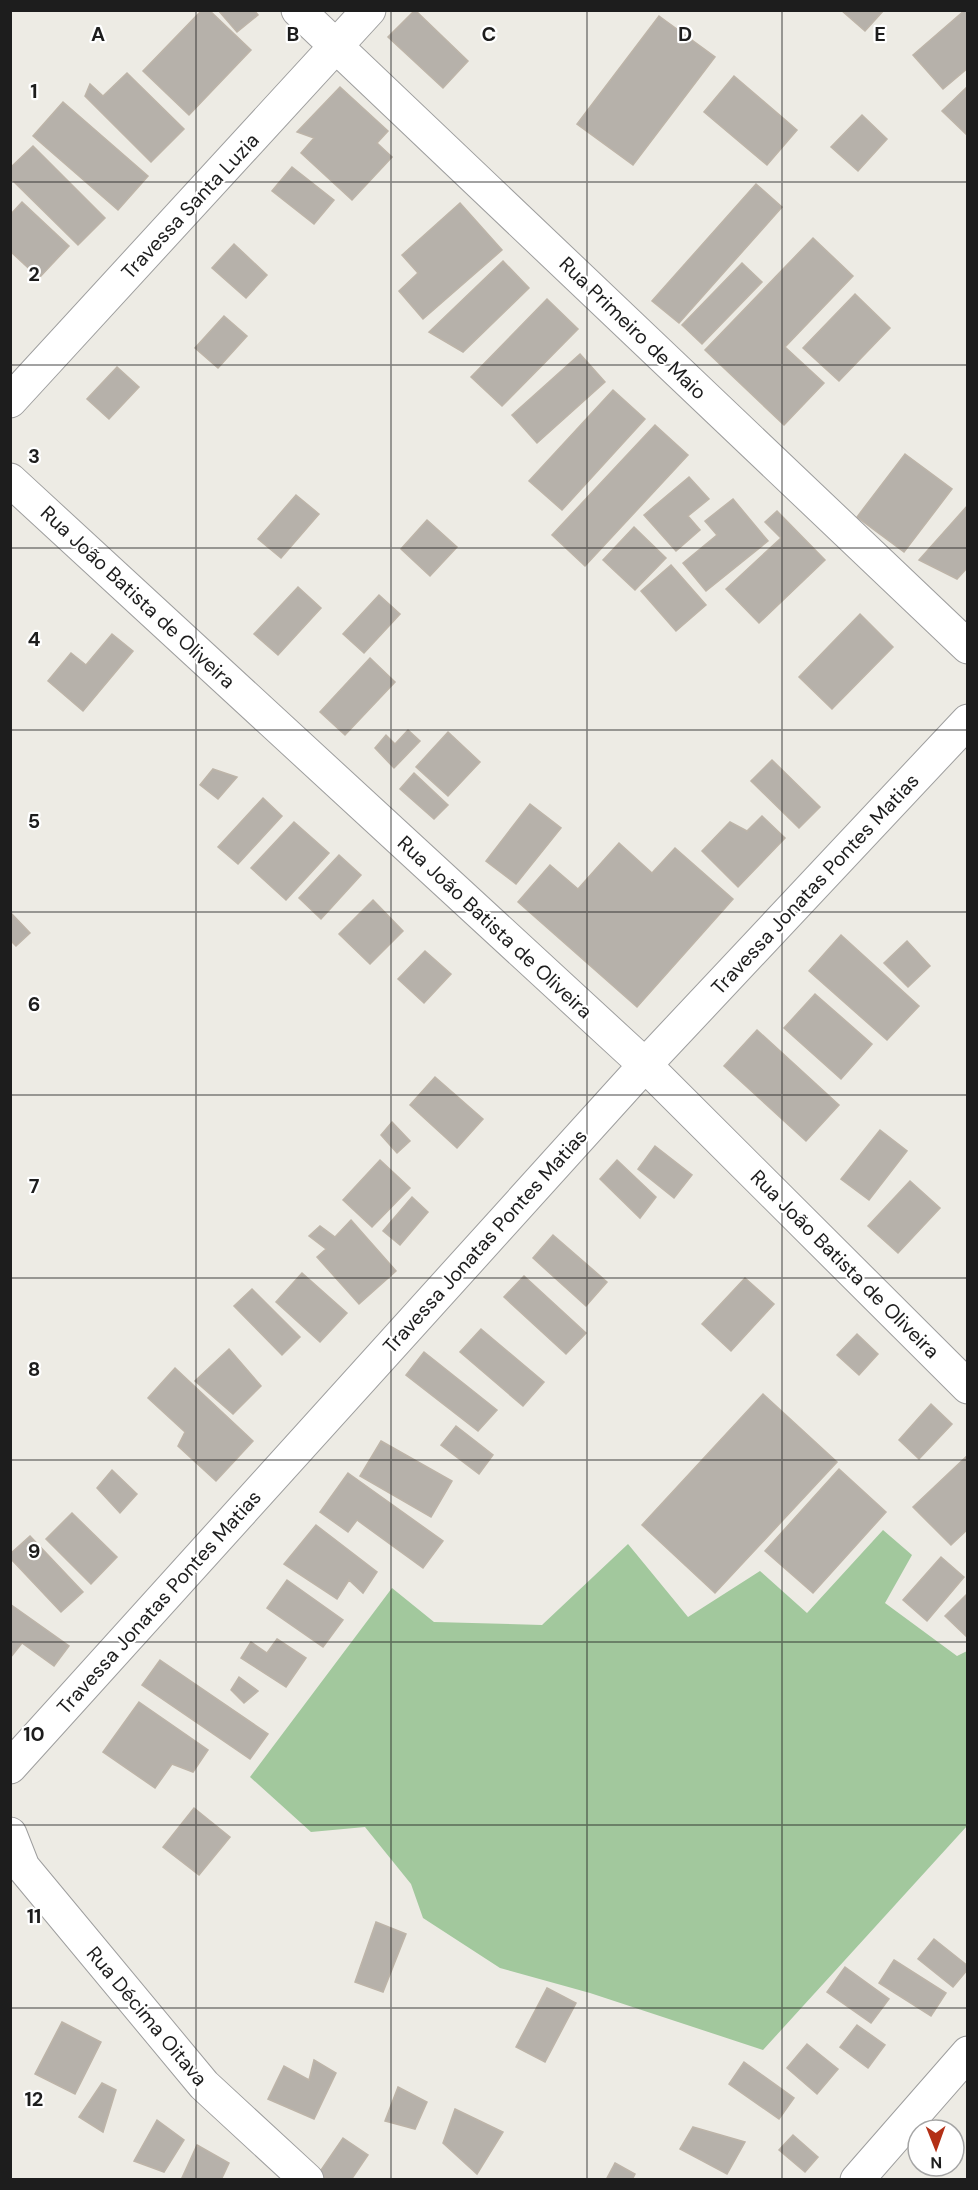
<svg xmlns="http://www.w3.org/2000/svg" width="978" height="2190" font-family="'DM Sans',sans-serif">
  <rect width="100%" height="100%" fill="#edebe4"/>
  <!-- forest -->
  <path fill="#a2c89d" d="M883 1530 912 1555 885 1603 957 1656 967 1651V1826L763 2050 590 1993 500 1968 423 1918 411 1884 365 1827 311 1832 250 1777 392 1588 434 1622 542 1625 628 1544 688 1617 760 1571 807 1613Z"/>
  <!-- building -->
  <path fill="#b6b1aa" stroke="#bdb4a8" stroke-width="1.5" d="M202 10H209L251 50 189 115 143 71Z
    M218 10H254L258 15 237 32Z
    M415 10 468 61 443 88 388 37Z
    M841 10H884L865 31Z
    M965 10H968V68L943 89 913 55Z
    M659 16 715 57 633 165 577 124Z
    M127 73 184 129 151 162 85 96 90 84 103 96Z
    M734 76 797 130 767 165 704 112Z
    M968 86V136L942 111Z
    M340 87 388 131 377 143 392 157 352 200 301 153 314 138 297 132Z
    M63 102 148 176 118 210 33 136Z
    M862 115 887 139 858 171 831 147Z
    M33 146 105 218 78 245 10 178V168Z
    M292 167 334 200 314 224 272 191Z
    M756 184 782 207 679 323 652 301Z
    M22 202 69 246 39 278 10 251V215Z
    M460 203 502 250 423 319 399 291 418 273 402 255Z
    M813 238 853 276 785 347 824 383 784 425 705 350Z
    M234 244 267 275 246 298 212 268Z
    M503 261 529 288 463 352 429 332Z
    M742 263 762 282 702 344 682 325Z
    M855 294 890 328 839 381 803 348Z
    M547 299 578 329 502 406 471 377Z
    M224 316 247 336 218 368 195 348Z
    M580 354 605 382 537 443 512 415Z
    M117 367 139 387 109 419 87 399Z
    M613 390 645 419 562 510 529 481Z
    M655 425 688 455 585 566 552 535Z
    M905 454 952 489 904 552 857 517Z
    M689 477 709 499 688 516 700 530 676 551 644 515Z
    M296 495 319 514 281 558 258 539Z
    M733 499 768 541 706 591 683 563 717 535 705 521Z
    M968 505V567L957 579 919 560Z
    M777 511 825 560 759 623 726 589 781 538 765 522Z
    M427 520 457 547 430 576 401 549Z
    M634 527 666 558 635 590 603 560Z
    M671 565 706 605 676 631 641 591Z
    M298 587 321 608 278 655 254 634Z
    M379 595 400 614 364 653 343 634Z
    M860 614 893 647 832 709 799 677Z
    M112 634 133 651 83 711 48 681 71 653 86 665Z
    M370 658 395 682 345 735 320 712Z
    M408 730 420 741 394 768 375 748 386 735 395 744Z
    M448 732 480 762 448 796 416 767Z
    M772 760 820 807 799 828 751 781Z
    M213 769 237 777 218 799 200 785Z
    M414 773 448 805 434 819 400 789Z
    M263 798 282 816 238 864 218 847Z
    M530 804 561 828 516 884 486 861Z
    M762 816 785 838 738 887 702 851 730 822 747 831Z
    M294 822 329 853 286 900 251 868Z
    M619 843 652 873 675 848 733 899 637 1007 518 902 550 865 578 889Z
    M339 855 361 875 321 919 299 898Z
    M373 900 403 931 370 964 339 934Z
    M10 912 30 933 16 946 10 940Z
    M841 935 919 1006 887 1040 809 971Z
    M907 941 930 966 908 987 884 963Z
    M425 951 451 974 424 1003 398 979Z
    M815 994 872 1044 841 1079 784 1028Z
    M757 1030 839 1105 806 1141 724 1066Z
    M435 1077 483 1119 457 1148 410 1105Z
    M392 1122 410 1141 397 1153 381 1135Z
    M880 1130 907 1151 869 1200 841 1179Z
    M655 1146 692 1175 674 1198 638 1169Z
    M380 1160 410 1188 372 1227 343 1200Z
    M617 1160 656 1197 640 1218 600 1179Z
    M910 1181 940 1208 898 1253 868 1226Z
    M412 1197 428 1212 400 1245 383 1231Z
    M351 1220 396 1271 359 1304 317 1257 326 1249 309 1236 320 1226 335 1237Z
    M553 1235 607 1282 586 1306 533 1258Z
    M302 1273 347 1313 320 1342 276 1302Z
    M524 1276 586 1333 566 1354 504 1297Z
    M745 1278 774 1304 731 1351 702 1324Z
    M252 1289 300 1337 282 1355 234 1306Z
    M481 1329 544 1382 523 1406 460 1352Z
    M857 1334 878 1354 859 1375 837 1355Z
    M229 1349 261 1386 233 1414 195 1381Z
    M424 1352 497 1410 478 1431 406 1375Z
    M175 1368 253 1441 216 1481 178 1446 185 1432 148 1398Z
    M763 1394 837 1462 715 1593 642 1525Z
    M931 1404 952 1424 919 1459 899 1440Z
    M456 1426 493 1455 479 1474 441 1445Z
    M381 1441 452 1481 431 1517 360 1476Z
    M968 1455V1529L951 1545 913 1507Z
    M839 1469 886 1512 813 1593 765 1551Z
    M112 1470 137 1494 120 1513 97 1488Z
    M348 1473 443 1541 423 1568 357 1520 348 1532 320 1512Z
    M72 1513 117 1557 91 1584 46 1539Z
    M316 1525 377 1572 363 1593 349 1580 337 1599 284 1564Z
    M30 1536 83 1592 61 1612 10 1558V1554Z
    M941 1557 964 1577 927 1621 903 1600Z
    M287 1580 343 1620 323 1647 267 1608Z
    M968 1593V1638L945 1616Z
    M10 1604 69 1646 54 1666 22 1643 10 1658Z
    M277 1639 306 1658 286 1687 241 1658 251 1642 267 1653Z
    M160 1660 268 1734 250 1759 142 1685Z
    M239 1677 258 1691 244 1703 231 1690Z
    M139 1702 208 1750 193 1772 172 1764 155 1788 103 1752Z
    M194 1808 230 1837 199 1875 163 1847Z
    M376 1922 406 1934 383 1992 355 1982Z
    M934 1939 968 1966V1969L953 1987 918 1959Z
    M894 1960 946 1993 931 2016 879 1983Z
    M845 1967 889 1999 871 2023 827 1992Z
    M547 1988 576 2003 545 2062 516 2047Z
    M62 2022 101 2042 75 2094 35 2074Z
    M857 2025 885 2045 868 2068 840 2047Z
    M807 2044 838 2069 817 2094 787 2068Z
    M314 2060 336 2073 314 2119 268 2099 284 2066 309 2080Z
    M744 2062 794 2098 779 2119 729 2084Z
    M102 2083 116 2090 103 2132 79 2117Z
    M398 2087 427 2102 415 2129 385 2121Z
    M455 2109 503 2132 477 2174 443 2143Z
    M157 2120 184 2140 164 2172 134 2161Z
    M693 2127 745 2142 727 2174 680 2149Z
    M793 2135 818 2157 805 2172 779 2150Z
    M343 2138 368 2155 351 2180H328L319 2173Z
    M197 2145 229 2163 221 2180H181Z
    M615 2163 635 2174 632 2180H606Z"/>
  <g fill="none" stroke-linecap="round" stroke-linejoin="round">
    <defs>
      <path id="minor" d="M298 10 968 647
        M10 401 369 10
        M10 480 645 1065 968 1387
        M10 1767 645 1065 968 721
        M10 1834 23 1867 204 2085 307 2180
        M857 2180 968 2053"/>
    </defs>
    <!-- minor casing -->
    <use href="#minor" stroke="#9e9e9e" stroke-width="35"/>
    <!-- minor -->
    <use href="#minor" stroke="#fff" stroke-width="33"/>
  </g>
  <!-- grid -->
  <path fill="none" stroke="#1d1d1d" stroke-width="1.5" stroke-opacity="0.55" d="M196 10V2180M391 10V2180M587 10V2180M782 10V2180M10 182H968M10 365H968M10 548H968M10 730H968M10 912H968M10 1095H968M10 1278H968M10 1460H968M10 1642H968M10 1825H968M10 2008H968"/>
  <g text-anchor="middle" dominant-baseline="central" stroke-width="4.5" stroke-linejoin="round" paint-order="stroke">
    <!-- street labels -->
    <g font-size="20" fill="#1d1d1d" stroke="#fff">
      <text transform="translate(190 206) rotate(-47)">Travessa Santa Luzia</text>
      <text transform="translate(633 328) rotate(44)">Rua Primeiro de Maio</text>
      <text transform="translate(138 597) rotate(43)">Rua João Batista de Oliveira</text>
      <text transform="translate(815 884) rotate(-47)">Travessa Jonatas Pontes Matias</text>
      <text transform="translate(495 927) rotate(43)">Rua João Batista de Oliveira</text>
      <text transform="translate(485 1241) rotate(-48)">Travessa Jonatas Pontes Matias</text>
      <text transform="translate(845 1264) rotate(45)">Rua João Batista de Oliveira</text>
      <text transform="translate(159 1602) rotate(-48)">Travessa Jonatas Pontes Matias</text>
      <text transform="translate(147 2016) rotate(50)">Rua Décima Oitava</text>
    </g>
  </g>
  <g font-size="20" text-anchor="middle" font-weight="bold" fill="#1d1d1d" stroke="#fff" stroke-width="4.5" stroke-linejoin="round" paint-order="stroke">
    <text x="98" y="41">A</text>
    <text x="293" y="41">B</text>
    <text x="489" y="41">C</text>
    <text x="685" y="41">D</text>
    <text x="880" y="41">E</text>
    <text x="34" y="98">1</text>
    <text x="34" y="281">2</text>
    <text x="34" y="463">3</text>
    <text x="34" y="646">4</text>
    <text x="34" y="828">5</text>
    <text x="34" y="1011">6</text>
    <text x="34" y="1193">7</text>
    <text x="34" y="1376">8</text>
    <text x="34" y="1558">9</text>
    <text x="34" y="1741">10</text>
    <text x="34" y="1923">11</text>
    <text x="34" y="2106">12</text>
  </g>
  <!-- border -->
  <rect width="978" height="2190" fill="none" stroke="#1d1d1d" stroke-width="24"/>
  <!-- north arrow -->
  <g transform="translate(936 2148) rotate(179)"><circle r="28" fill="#ffffff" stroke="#a5a5a5" stroke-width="1.5"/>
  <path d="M0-4.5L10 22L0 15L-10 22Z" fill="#b33016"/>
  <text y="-9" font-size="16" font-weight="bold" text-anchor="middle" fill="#1d1d1d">N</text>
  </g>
</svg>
